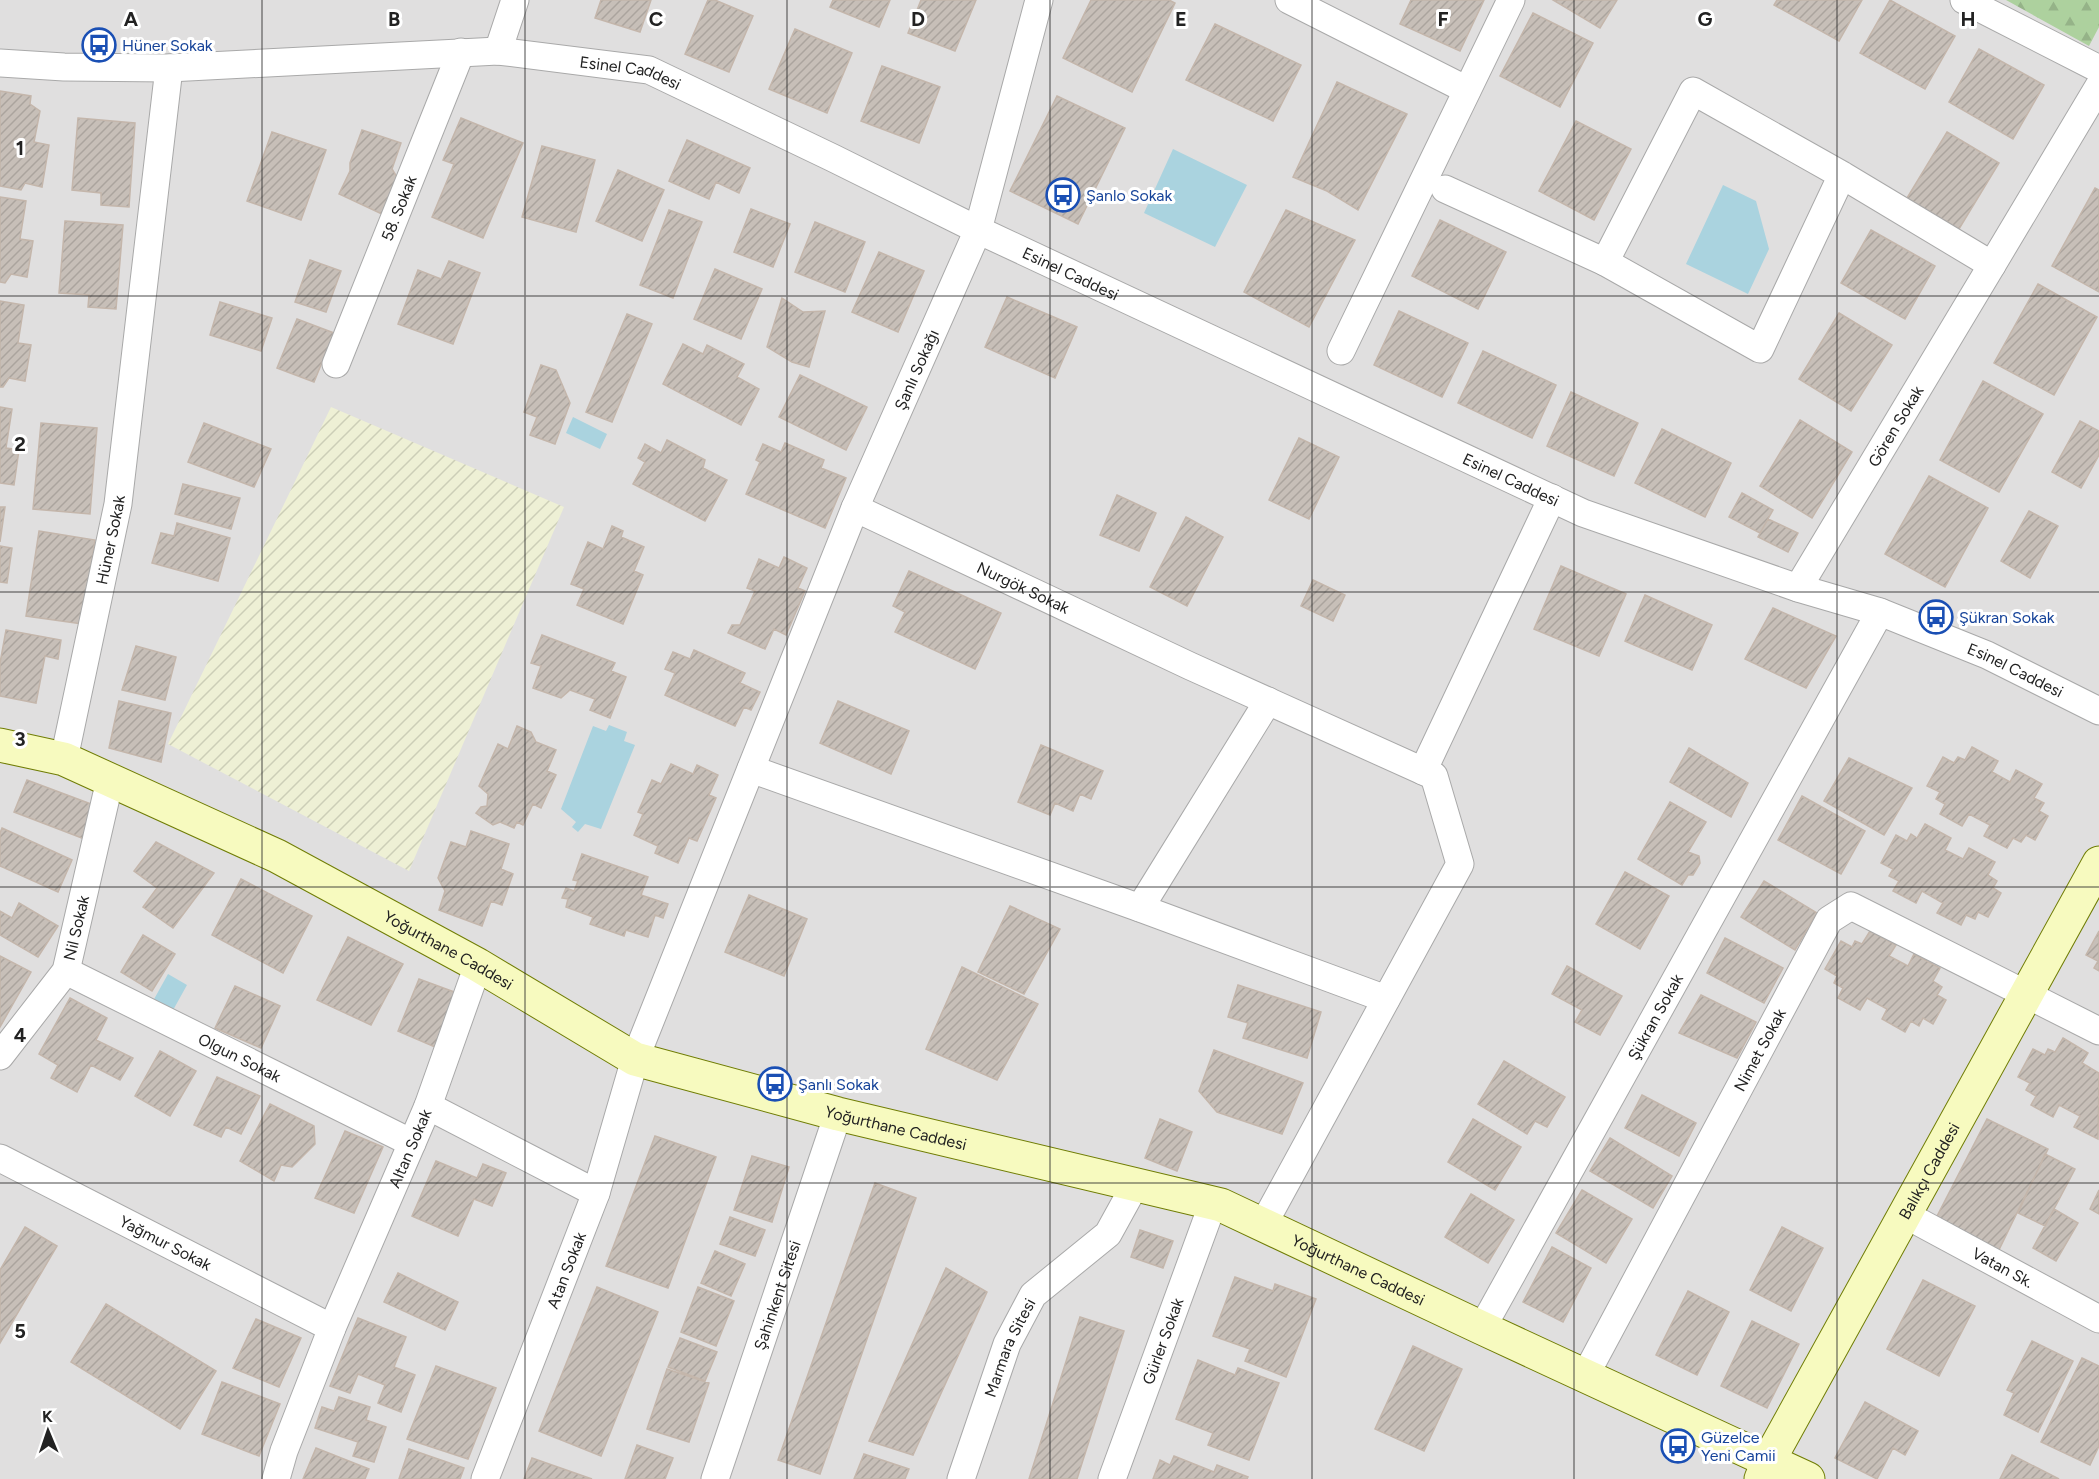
<svg xmlns="http://www.w3.org/2000/svg" width="2099" height="1479" font-family="Figtree,sans-serif">
  <defs>
    <pattern id="farmland-furrows" width="10" height="10" patternUnits="userSpaceOnUse" patternTransform="scale(1.5)"><rect width="10" height="10" fill="#eef0d5"/><path d="M-1 1l2-2M0 10L10 0M9 11l2-2" fill="none" stroke="#ccceb7"/></pattern>
    <pattern id="forest-firs" width="22" height="20" patternUnits="userSpaceOnUse" patternTransform="scale(1.5)"><rect width="22" height="20" fill="#add19e"/><path d="M5 1l3.5 6h-7zM16 11l3.5 6h-7z" fill="#95b388"/></pattern>
    <pattern id="building-hatch" width="6" height="6" patternUnits="userSpaceOnUse" patternTransform="scale(1.5)"><rect width="6" height="6" fill="#c7bfb8"/><path d="M-1 1l2-2M0 6l6-6M5 7l2-2" fill="none" stroke="#aba49e"/></pattern>
  </defs>
  <rect width="100%" height="100%" fill="#f2efe9"/>
  <!-- residential -->
  <path fill="#e0dfdf" d="M0 0H2099V1479H0Z"/>
  <!-- farmland -->
  <path fill="url(#farmland-furrows)" d="M331 407 564 507 409 871 168 744Z"/>
  <!-- forest -->
  <path fill="url(#forest-firs)" d="M2006 0H2099V27L2089 46Z"/>
  <!-- water -->
  <path fill="#aad3df" d="M1173 149 1247 185 1215 247 1144 213Z
    M1723 185 1756 201 1769 249 1748 294 1686 264Z
    M573 417 607 434 600 449 566 433Z
    M609 725 627 732 624 741 635 745 601 829 585 824 578 832 572 827 576 822 561 809 593 726 606 731Z
    M168 974 187 985 172 1012 153 1001Z"/>
  <!-- building -->
  <path fill="url(#building-hatch)" stroke="#c4b6ab" stroke-width="1.5" d="M601 0H651L640 32 595 18Z
    M708 0H715L753 16 729 72 685 54Z
    M833 0H890L879 27 830 7Z
    M921 0H976L955 51 908 33Z
    M1091 0H1169L1175 3 1132 92 1063 58Z
    M1411 0H1484L1460 51 1400 24Z
    M1553 0H1617L1600 28Z
    M1777 0H1862L1839 41 1774 5Z
    M1890 0 1955 36 1925 89 1860 53Z
    M1533 13 1593 43 1560 107 1500 76Z
    M1215 24 1301 65 1273 121 1186 80Z
    M795 29 852 53 827 113 769 89Z
    M1979 49 2044 85 2013 139 1949 102Z
    M882 66 940 87 919 143 861 121Z
    M1337 82 1407 114 1358 210 1327 191 1293 177Z
    M0 91 31 96 30 104 40 111 34 142 49 145 42 187 25 183 21 190 0 186Z
    M1057 96 1125 128 1078 224 1010 191Z
    M78 118 135 123 129 207 101 205V193L72 190Z
    M461 118 523 143 483 238 432 217 454 164 443 160Z
    M1576 121 1631 149 1594 220 1539 191Z
    M362 130 401 143 392 169 400 182 384 215 339 194 350 171V163Z
    M272 132 326 150 301 220 247 201Z
    M1947 132 1999 163 1959 229 1907 198Z
    M687 140 750 168 739 193 716 182 709 199 669 181Z
    M542 146 595 160 576 232 522 217Z
    M618 170 664 190 642 241 596 221Z
    M2095 188 2099 190V292L2052 266Z
    M0 197 26 201 20 239 33 241 27 277 11 274 5 283 0 282Z
    M751 209 790 224 773 267 734 252Z
    M669 210 702 222 673 298 640 285Z
    M1286 210 1355 240 1309 327 1244 292Z
    M1440 220 1506 252 1478 309 1412 276Z
    M65 221 123 225 116 309 88 307 89 295 59 293Z
    M815 222 865 242 845 292 795 272Z
    M1871 230 1935 266 1905 319 1841 283Z
    M879 252 924 271 898 332 852 312Z
    M310 260 341 271 326 312 295 302Z
    M449 261 480 273 453 344 398 324 418 270 441 279Z
    M715 269 762 289 741 339 694 319Z
    M2038 284 2097 317 2054 395 1994 363Z
    M1007 297 1077 327 1055 378 985 347Z
    M782 298 803 312 825 311 809 367 792 362 767 347Z
    M0 301 24 305 18 343 31 345 25 381 9 378 3 387H0Z
    M220 302 272 318 261 351 210 335Z
    M1399 311 1468 343 1442 397 1374 365Z
    M1839 313 1892 345 1851 411 1799 379Z
    M627 314 652 324 612 422 586 412Z
    M297 319 334 333 314 382 277 368Z
    M683 344 703 354 707 345 744 364 737 377 759 389 741 425 663 384Z
    M1483 351 1556 385 1532 438 1458 403Z
    M541 365 556 370 570 403 555 444 530 435 537 417 524 412Z
    M800 375 867 407 846 450 779 417Z
    M1983 381 2043 414 1999 492 1940 460Z
    M1571 392 1638 423 1614 476 1547 446Z
    M0 407 12 409 6 448 19 450 14 485 0 483Z
    M1800 420 1852 452 1812 518 1760 486Z
    M2080 421 2099 431V455L2081 488 2052 472Z
    M41 423 97 428 90 514 33 509Z
    M204 423 271 449 254 487 188 462Z
    M1662 429 1731 463 1705 517 1635 483Z
    M1299 438 1339 457 1309 519 1269 500Z
    M667 440 705 460 703 468 727 480 705 521 633 484 645 462 638 458 645 444 661 453Z
    M785 443 824 460 821 468 846 478 825 528 746 494 760 462 756 460 763 444 781 452Z
    M1929 476 1988 508 1945 587 1885 554Z
    M183 484 240 498 231 529 175 514Z
    M1742 493 1773 510 1760 533 1729 517Z
    M1117 495 1156 513 1139 551 1100 535Z
    M0 507H5L0 542Z
    M2029 511 2058 526 2030 578 2001 561Z
    M1186 517 1223 537 1187 606 1150 587Z
    M1768 519 1798 533 1788 552 1758 537Z
    M177 523 230 538 218 581 152 563 161 533 174 536Z
    M612 526 623 531 621 537 644 547 634 571 643 575 623 624 577 605 584 589 571 584 588 542 603 549Z
    M39 531 95 540 82 624 26 616Z
    M0 546 12 548 7 583 0 582Z
    M784 557 807 568 798 588 805 591 786 635 774 629 765 649 728 633 732 625H740L755 591 747 588 759 559 779 568Z
    M1561 566 1626 594 1599 656 1534 629Z
    M909 571 1001 613 975 669 895 632 905 612 893 606Z
    M1313 580 1345 595 1333 621 1301 606Z
    M1645 595 1712 625 1692 670 1625 641Z
    M1773 608 1836 636 1806 688 1745 659Z
    M6 630 61 640 58 659 45 656 36 703 0 696V663Z
    M542 635 615 663 611 671 626 677 610 718 590 710 595 699 570 690 561 698 533 688 541 666 531 663Z
    M136 646 176 657 165 700 122 690Z
    M694 650 745 673 740 683 760 692 751 710 744 707 735 726 665 695 675 673 665 669 673 652 690 659Z
    M119 701 171 713 161 762 109 748Z
    M838 701 909 731 891 774 820 743Z
    M517 726 531 732 536 742 556 750 547 771 556 775 541 808 533 804 523 825 517 822 514 828 500 822 493 825 476 813 481 807 487 806 488 794 479 786 498 744 508 749Z
    M1041 745 1103 771 1091 799 1080 794 1073 811 1055 803 1050 815 1018 802Z
    M1972 747 1998 761 1992 772 2010 782 2016 770 2042 784 2034 798 2044 803 2039 811 2048 816 2035 840 2026 835 2021 842 2013 838 2007 848 1984 836 1990 825 1969 814 1962 826 1940 814 1945 804 1936 799 1940 792 1927 786 1943 757 1954 763 1958 757 1965 760Z
    M1689 748 1748 783 1731 817 1670 782Z
    M1849 758 1912 788 1884 835 1824 801Z
    M671 764 693 774 697 765 718 775 709 795 716 798 697 841 689 838 678 863 655 853 658 846 634 835 643 814 638 812 652 780 661 784Z
    M27 780 99 807 87 840 14 812Z
    M1802 796 1865 831 1841 874 1778 840Z
    M1670 802 1706 822 1688 852 1699 856 1700 863 1693 875H1688L1682 885 1638 859Z
    M1925 824 1951 838 1945 850 1963 859 1969 848 1995 862 1988 875 1997 881 1993 888 2001 893 1988 917 1978 912 1975 919 1966 915 1961 925 1937 913 1943 903 1922 891 1916 903 1893 891 1899 881 1889 876 1893 869 1881 863 1896 835 1907 841 1911 834 1917 838Z
    M2 828 72 860 58 892 0 866V833Z
    M471 831 509 844 501 869 513 874 502 905 491 901 482 926 439 910 445 891 438 878 451 842 466 847Z
    M156 842 214 873 173 928 143 907 157 888 134 871Z
    M582 854 648 877 641 895 668 904 663 918 655 915 648 937 626 930 624 936 590 924 593 917 566 907 568 899 562 898 566 888 574 891 578 881 573 880Z
    M1625 872 1669 896 1640 949 1596 924Z
    M241 879 312 916 283 973 212 935Z
    M1764 881 1817 913 1795 950 1741 917Z
    M749 895 807 919 784 976 725 952Z
    M19 903 58 926 38 957 0 935V911L12 918Z
    M1010 906 1060 929 1024 994 978 972Z
    M1870 931 1896 945 1889 956 1908 966 1914 954 1940 968 1933 981 1942 987 1937 995 1946 1000 1933 1024 1923 1018 1919 1026 1911 1021 1905 1032 1882 1019 1887 1009 1867 998 1860 1010 1838 998 1843 988 1834 983 1837 976 1825 969 1841 941 1852 947 1855 941 1862 944Z
    M2099 931V971L2094 968 2098 961 2086 955Z
    M143 935 175 954 152 991 121 972Z
    M348 937 403 964 371 1025 317 1000Z
    M1725 938 1783 968 1764 1003 1707 973Z
    M0 956 31 972 0 1027Z
    M1567 966 1622 996 1600 1035 1575 1022 1582 1010 1552 994Z
    M962 967 1038 1004 997 1080 926 1049Z
    M419 979 457 993 435 1047 398 1031Z
    M1238 985 1321 1012 1307 1058 1243 1038 1248 1023 1228 1017Z
    M235 986 280 1006 261 1048 215 1028Z
    M1701 995 1756 1022 1737 1058 1679 1033Z
    M70 998 107 1018 96 1040 133 1058 120 1080 91 1065 77 1092 51 1078 58 1065 39 1054Z
    M2063 1038 2088 1053 2082 1063 2099 1073 2098 1139 2074 1127 2080 1116 2059 1105 2053 1117 2031 1105 2036 1096 2026 1090 2030 1083 2018 1077 2033 1049 2045 1055 2048 1049 2055 1052Z
    M1214 1050 1303 1083 1282 1134 1217 1112 1199 1091Z
    M160 1051 196 1071 170 1116 135 1096Z
    M1504 1061 1565 1097 1547 1127 1535 1121 1527 1134 1478 1104Z
    M217 1077 260 1096 241 1134 226 1127 221 1137 194 1125Z
    M1642 1095 1696 1123 1679 1156 1625 1128Z
    M270 1104 314 1126 315 1144 292 1167 281 1165 274 1181 240 1161Z
    M1160 1119 1192 1132 1177 1171 1145 1158Z
    M1473 1119 1521 1147 1495 1190 1448 1162Z
    M1987 1119 2048 1149 1996 1256 1933 1224Z
    M345 1131 383 1147 354 1213 315 1198Z
    M655 1136 716 1157 668 1288 606 1266Z
    M1610 1138 1672 1176 1653 1208 1590 1171Z
    M2045 1154 2075 1169 2045 1226 2018 1213Z
    M752 1156 789 1167 772 1222 734 1210Z
    M436 1161 477 1178 483 1164 506 1173 492 1206 474 1199 458 1236 412 1216Z
    M875 1183 916 1198 820 1474 778 1460Z
    M1582 1190 1632 1219 1606 1263 1556 1233Z
    M2099 1190V1214L2090 1209Z
    M1471 1194 1514 1220 1488 1263 1445 1237Z
    M2054 1209 2078 1223 2056 1261 2033 1248Z
    M730 1217 765 1230 755 1256 720 1244Z
    M25 1227 57 1246 0 1343V1270Z
    M1782 1227 1823 1248 1791 1311 1750 1290Z
    M1140 1230 1173 1241 1163 1268 1131 1257Z
    M1552 1247 1591 1268 1563 1322 1523 1302Z
    M715 1251 745 1264 731 1296 701 1283Z
    M946 1268 987 1292 913 1455 869 1441Z
    M398 1273 458 1302 445 1330 384 1302Z
    M1235 1277 1273 1291 1275 1284 1316 1299 1286 1377 1245 1361 1250 1349 1213 1336Z
    M1923 1280 1975 1306 1939 1376 1887 1349Z
    M597 1287 658 1312 601 1456 539 1431Z
    M698 1287 734 1301 716 1346 681 1332Z
    M1688 1291 1729 1312 1697 1375 1656 1355Z
    M106 1304 216 1371 180 1429 71 1362Z
    M1080 1317 1124 1331 1077 1479H1029Z
    M358 1318 406 1337 394 1367 415 1375 401 1412 378 1403 385 1385 358 1374 350 1393 330 1386Z
    M256 1319 301 1338 279 1387 233 1368Z
    M1752 1321 1799 1344 1767 1408 1721 1386Z
    M680 1338 717 1352 705 1381 668 1367Z
    M2032 1341 2073 1361 2038 1432 2004 1415 2014 1393 2007 1390Z
    M1413 1346 1462 1369 1424 1451 1375 1429Z
    M2082 1358 2099 1366V1446L2090 1465 2041 1442Z
    M1198 1360 1235 1375 1238 1368 1279 1383 1249 1460 1208 1445 1213 1433 1176 1419Z
    M436 1366 496 1388 468 1459 407 1439Z
    M667 1369 709 1383 689 1442 647 1429Z
    M222 1382 280 1404 259 1456 202 1434Z
    M339 1397 370 1407 366 1420 386 1427 374 1462 353 1456 358 1442 315 1428 322 1407 334 1411Z
    M1865 1402 1918 1431 1905 1455 1893 1448 1877 1479 1835 1458Z
    M637 1445 673 1458 665 1479H625Z
    M316 1448 369 1469 365 1479H303Z
    M409 1449 464 1468 460 1479H399Z
    M864 1454 909 1469 905 1479H854Z
    M2012 1455 2059 1479H2000Z
    M1174 1456 1214 1472 1217 1465 1248 1477 1247 1479H1153L1160 1460 1170 1465Z
    M532 1458 592 1479H524Z"/>
  <g fill="none" stroke-linecap="round" stroke-linejoin="round">
    <defs>
      <g id="minor">
        <path d="M1289 0 1467 90"/>
        <path d="M1964 0 2099 69"/>
        <path d="M498 51 515 0"/>
        <path id="s1" d="M0 63 64 67 169 68 498 51 649 70 833 158 978 230 1583 513 1798 588 1880 612 1987 655 2099 711"/>
        <path d="M1842 175 1760 349 1605 262 1693 91 1842 175 1992 265 2099 86"/>
        <path d="M1445 189 1605 262"/>
        <path d="M1341 351 1511 0"/>
        <path id="s2" d="M336 364 461 52"/>
        <path id="s3" d="M855 508 1190 666 1434 776 1460 864 1263 1225"/>
        <path id="s4" d="M1798 588 1992 265"/>
        <path id="s5" d="M64 759 118 504 169 68"/>
        <path d="M751 769 1140 908 1386 999"/>
        <path d="M1423 771 1552 498"/>
        <path d="M1140 908 1268 701"/>
        <path id="s6" d="M66 971 412 1143"/>
        <path id="s7" d="M0 1056 66 971 110 780"/>
        <path d="M428 1106 596 1193"/>
        <path id="s8" d="M0 1158 332 1328"/>
        <path id="s9" d="M1906 1215 2099 1319"/>
        <path id="s10" d="M1482 1328 1880 612"/>
        <path id="s11" d="M1585 1376 1829 920 1851 906 2099 1031"/>
        <path id="s12" d="M276 1479 284 1451 332 1328 428 1106 478 965"/>
        <path id="s13" d="M485 1479 596 1193 635 1059 855 508 978 230 1039 0"/>
        <path id="s14" d="M715 1479 838 1114"/>
        <path id="s15" d="M961 1479 1007 1344 1033 1295 1108 1234 1135 1185"/>
        <path id="s16" d="M1112 1479 1213 1203 1221 1205"/>
      </g>
      <g id="secondary">
        <path id="s17" d="M0 745 64 759 277 856 478 965 635 1059 838 1114 1221 1205 1482 1328 1808 1479"/>
        <path id="s18" d="M1761 1479 1769 1460 2099 863"/>
      </g>
    </defs>
    <!-- minor casing -->
    <use href="#minor" stroke="#a9a9a9" stroke-width="29"/>
    <!-- secondary casing -->
    <use href="#secondary" stroke="#707d05" stroke-width="35"/>
    <!-- minor -->
    <use href="#minor" stroke="#fff" stroke-width="27"/>
    <!-- secondary -->
    <use href="#secondary" stroke="#f7fabf" stroke-width="33"/>
  </g>
  <!-- grid -->
  <path fill="none" stroke="#222" stroke-width="1.5" stroke-opacity="0.55" d="M262 0V1479M525 0V1479M787 0V1479M1050 0V1479M1312 0V1479M1574 0V1479M1837 0V1479M0 296H2099M0 592H2099M0 887H2099M0 1183H2099"/>
  <!-- icons -->
  <defs>
    <symbol id="bus-ring" viewBox="-11 -11 22 22"><circle r="9.5" fill="#fff" stroke="#1a4fb4" stroke-width="1.5"/><path d="M-5-6H5V4H4V6H2V4H-2V6H-4V4H-5ZM-3.5-4V0h7V-4ZM-3.5 1.2v1.5H-2V1.2ZM2 1.2v1.5H3.5V1.2Z" fill="#1a4fb4"/></symbol>
  </defs>
  <g fill-rule="evenodd">
    <use href="#bus-ring" x="80" y="26" width="38" height="38"/>
    <use href="#bus-ring" x="1044" y="176" width="38" height="38"/>
    <use href="#bus-ring" x="1917" y="598" width="38" height="38"/>
    <use href="#bus-ring" x="756" y="1065" width="38" height="38"/>
    <use href="#bus-ring" x="1659" y="1427" width="38" height="38"/>
  </g>
  <g text-anchor="middle" dominant-baseline="central" stroke-width="6" stroke-linejoin="round" paint-order="stroke">
    <!-- transit labels -->
    <g font-size="16" fill="#164399" stroke="#fff" text-anchor="start">
      <text x="122" y="45">Hüner Sokak</text>
      <text x="1086" y="195">Şanlo Sokak</text>
      <text x="1959" y="617">Şükran Sokak</text>
      <text x="798" y="1084">Şanlı Sokak</text>
      <text x="1701" y="1437">Güzelce<tspan x="1701" dy="18">Yeni Camii</tspan></text>
    </g>
    <!-- street labels -->
    <g font-size="16" fill="#222" stroke="#fff">
      <text stroke="none"><textPath href="#s1" startOffset="633">Esinel Caddesi</textPath></text>
      <text stroke="none"><textPath href="#s2" startOffset="168">58. Sokak</textPath></text>
      <text stroke="none"><textPath href="#s1" startOffset="1119">Esinel Caddesi</textPath></text>
      <text stroke="none"><textPath href="#s13" startOffset="1191">Şanlı Sokağı</textPath></text>
      <text stroke="none"><textPath href="#s4" startOffset="189">Gören Sokak</textPath></text>
      <text stroke="none"><textPath href="#s1" startOffset="1605">Esinel Caddesi</textPath></text>
      <text stroke="none"><textPath href="#s5" startOffset="224">Hüner Sokak</textPath></text>
      <text stroke="none"><textPath href="#s3" startOffset="186">Nurgök Sokak</textPath></text>
      <text stroke="none"><textPath href="#s1" startOffset="2145">Esinel Caddesi</textPath></text>
      <text stroke="none"><textPath href="#s7" startOffset="152">Nil Sokak</textPath></text>
      <text stroke="none"><textPath href="#s17" startOffset="495">Yoğurthane Caddesi</textPath></text>
      <text stroke="none"><textPath href="#s10" startOffset="356">Şükran Sokak</textPath></text>
      <text stroke="none"><textPath href="#s11" startOffset="370">Nimet Sokak</textPath></text>
      <text stroke="none"><textPath href="#s6" startOffset="194">Olgun Sokak</textPath></text>
      <text stroke="none"><textPath href="#s17" startOffset="981">Yoğurthane Caddesi</textPath></text>
      <text stroke="none"><textPath href="#s12" startOffset="357">Altan Sokak</textPath></text>
      <text stroke="none"><textPath href="#s18" startOffset="351">Balıkçı Caddesi</textPath></text>
      <text stroke="none"><textPath href="#s8" startOffset="186">Yağmur Sokak</textPath></text>
      <text stroke="none"><textPath href="#s9" startOffset="110">Vatan Sk.</textPath></text>
      <text stroke="none"><textPath href="#s17" startOffset="1467">Yoğurthane Caddesi</textPath></text>
      <text stroke="none"><textPath href="#s13" startOffset="224">Atan Sokak</textPath></text>
      <text stroke="none"><textPath href="#s14" startOffset="194">Şahinkent Sitesi</textPath></text>
      <text stroke="none"><textPath href="#s16" startOffset="147">Gürler Sokak</textPath></text>
      <text stroke="none"><textPath href="#s15" startOffset="140">Marmara Sitesi</textPath></text>
    </g>
  </g>
  <g font-size="20" text-anchor="middle" font-weight="bold" fill="#222" stroke="#fff" stroke-width="6" stroke-linejoin="round" paint-order="stroke">
    <text x="131" y="26">A</text>
    <text x="394" y="26">B</text>
    <text x="656" y="26">C</text>
    <text x="918" y="26">D</text>
    <text x="1181" y="26">E</text>
    <text x="1443" y="26">F</text>
    <text x="1705" y="26">G</text>
    <text x="1968" y="26">H</text>
    <text x="20" y="155">1</text>
    <text x="20" y="451">2</text>
    <text x="20" y="746">3</text>
    <text x="20" y="1042">4</text>
    <text x="20" y="1338">5</text>
  </g>
  <!-- north arrow -->
  <g transform="translate(48 1431) rotate(358)" stroke="#ffffff" stroke-width="4.5" paint-order="stroke">
  <path d="M0-4.5L10 22L0 15L-10 22Z" fill="#222222"/>
  <text y="-9" font-size="16" font-weight="bold" text-anchor="middle" fill="#222222">K</text>
  </g>
</svg>
